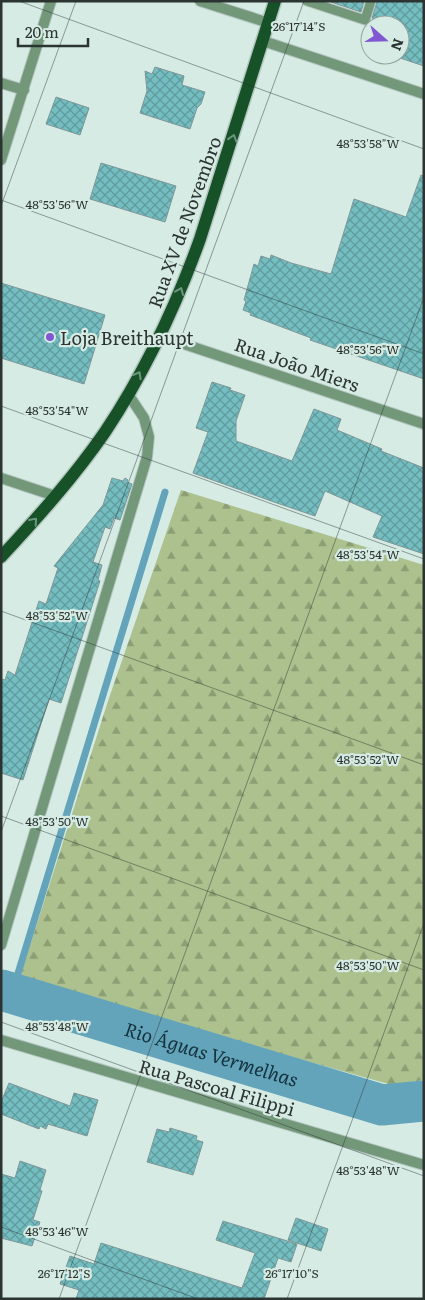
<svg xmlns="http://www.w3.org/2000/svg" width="425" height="1300" font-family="Literata,serif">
  <defs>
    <pattern id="forest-firs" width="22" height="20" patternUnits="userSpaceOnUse" patternTransform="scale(1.25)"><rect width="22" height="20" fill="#acc18d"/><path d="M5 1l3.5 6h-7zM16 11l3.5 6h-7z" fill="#8c9e74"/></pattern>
    <pattern id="building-cross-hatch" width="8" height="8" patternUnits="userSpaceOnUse" patternTransform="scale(1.25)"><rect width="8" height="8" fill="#74bec1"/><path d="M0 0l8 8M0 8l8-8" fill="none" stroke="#5f9b9d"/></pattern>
  </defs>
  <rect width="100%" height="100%" fill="#d6ebe4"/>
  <!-- forest -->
  <path fill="url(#forest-firs)" d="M181 490 424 565V1080L392 1085 19 980 108 701Z"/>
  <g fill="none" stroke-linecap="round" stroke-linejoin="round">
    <!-- stream -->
    <path stroke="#64a4bb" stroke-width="7" d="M12 993 165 492"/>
    <!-- river -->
    <path stroke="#64a4bb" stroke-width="41" id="s1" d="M1 990 382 1105 424 1101"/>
  </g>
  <!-- building -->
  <path fill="url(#building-cross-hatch)" stroke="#809697" d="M331 1H364L361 12 331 2Z
    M377 1H424V66L391 55H400V25H393L372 18Z
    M155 67 184 76 182 85 205 92 201 104 197 108 190 129 140 113 147 91 145 71 152 74Z
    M56 97 89 108 80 135 46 124Z
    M101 163 176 186 165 222 90 199Z
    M421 175 424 176V379L310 340 311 338 250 315 251 313 243 310 246 301 244 300 254 264 258 266 261 256 270 259 271 255 291 263 331 274 354 199 406 217Z
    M1 283 105 315 84 384 1 358Z
    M212 382 231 388 230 390 245 395 236 421V441L292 461 314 409 341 419 337 430 382 449 381 451 424 468V554L373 537 382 516 325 491 315 516 274 502 193 473 208 432 196 428Z
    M112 478 123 481 125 478 128 480 127 482 132 484 120 520 114 518 110 529 105 527 93 562 102 565 98 580 100 581 61 703 49 699 23 780 1 773V679L5 680 8 671 15 675 39 601 46 604 58 568 54 566 103 505Z
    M9 1083 70 1106 74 1093 98 1100 87 1136 48 1124 46 1129 40 1126 39 1129 1 1114V1102Z
    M170 1128 197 1136 196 1140 203 1142 193 1175 147 1162 157 1129 169 1132Z
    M20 1161 46 1170 40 1190 42 1191 33 1220 40 1222 32 1246 1 1238V1174L15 1178Z
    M296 1218 328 1229 321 1251 288 1240Z
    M223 1221 297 1244 291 1262 278 1258 264 1299H76L79 1290 60 1284 70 1256 94 1264 101 1243 242 1288 255 1253 216 1240Z"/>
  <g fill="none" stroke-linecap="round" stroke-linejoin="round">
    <defs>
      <path id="service" d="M307 1 365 20 371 1"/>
      <path id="minor" d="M200 1 269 23
        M263 41 424 94
        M1 83 24 90
        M1 160 51 1
        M1 478 55 496
        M1 945 147 457 149 437 144 418 128 394
        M1 1040 424 1165"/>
      <path id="tertiary" d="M160 336 424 424"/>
      <path id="primary" d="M1 557C38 517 74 477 105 432 145 372 176 306 200 239L275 1"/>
    </defs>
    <!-- service casing -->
    <use href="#service" stroke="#b4c6c0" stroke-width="11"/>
    <!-- minor casing -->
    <use href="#minor" stroke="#b4c6c0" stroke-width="12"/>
    <!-- tertiary casing -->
    <use href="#tertiary" stroke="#b4c6c0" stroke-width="12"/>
    <!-- primary casing -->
    <use href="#primary" stroke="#b4c6c0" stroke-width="15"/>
    <!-- service -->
    <use href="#service" stroke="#729779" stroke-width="9"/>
    <!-- minor -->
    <use href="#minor" stroke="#729779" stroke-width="10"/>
    <!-- tertiary -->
    <use href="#tertiary" stroke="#729779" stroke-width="10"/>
    <!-- primary -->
    <use href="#primary" stroke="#165128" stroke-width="12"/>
  </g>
  <!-- one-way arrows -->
  <defs><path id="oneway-chevron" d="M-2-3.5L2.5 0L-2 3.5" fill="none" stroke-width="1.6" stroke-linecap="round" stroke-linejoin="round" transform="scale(1.25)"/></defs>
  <g stroke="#6c967d">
    <use href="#oneway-chevron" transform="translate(233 138) rotate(-73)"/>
    <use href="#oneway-chevron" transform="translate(180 291) rotate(-67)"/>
    <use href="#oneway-chevron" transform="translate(138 375) rotate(-61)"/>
    <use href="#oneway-chevron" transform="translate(34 521) rotate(-49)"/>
  </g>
  <!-- ticks -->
  <path fill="none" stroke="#2b3431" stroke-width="1" stroke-opacity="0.45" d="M19 1 424 149M1 200 424 354M1 206 76 1M1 406 424 559M1 611 424 765M1 816 424 970M1 832 304 1M1 1022 424 1176M1 1227 198 1299M59 1299 424 297M287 1299 424 923"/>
  <!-- markers -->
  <circle fill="#8158d1" stroke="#d6ebe4" stroke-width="2" cx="50" cy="337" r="5"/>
  <g text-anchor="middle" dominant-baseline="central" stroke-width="4.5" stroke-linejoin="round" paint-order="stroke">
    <!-- street labels -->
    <g font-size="18" fill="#2b3431" stroke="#d6ebe4">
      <text transform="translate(184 222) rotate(-70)">Rua XV de Novembro</text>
      <text transform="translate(297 364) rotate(19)">Rua João Miers</text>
      <text transform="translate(217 1087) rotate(16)">Rua Pascoal Filippi</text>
    </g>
    <!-- poi labels -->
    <g font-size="18" fill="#2b3431" stroke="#d6ebe4" text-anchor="start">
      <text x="60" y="337">Loja Breithaupt</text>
    </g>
    <!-- water labels -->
    <g font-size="19" font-style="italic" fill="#13323d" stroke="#d6ebe4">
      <text stroke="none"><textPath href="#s1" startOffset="220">Rio Águas Vermelhas</textPath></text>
    </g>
  </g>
  <g font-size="12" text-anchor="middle" fill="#2b3431" stroke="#d6ebe4" stroke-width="4.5" stroke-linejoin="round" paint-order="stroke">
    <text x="299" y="31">26°17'14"S</text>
    <text x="368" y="148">48°53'58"W</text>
    <text x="57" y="209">48°53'56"W</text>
    <text x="368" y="354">48°53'56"W</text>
    <text x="57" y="415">48°53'54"W</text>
    <text x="368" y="559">48°53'54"W</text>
    <text x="57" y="620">48°53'52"W</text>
    <text x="368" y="764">48°53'52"W</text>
    <text x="57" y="826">48°53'50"W</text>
    <text x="368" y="970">48°53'50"W</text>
    <text x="57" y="1031">48°53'48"W</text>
    <text x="368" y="1175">48°53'48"W</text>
    <text x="57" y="1236">48°53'46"W</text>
    <text x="64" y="1278">26°17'12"S</text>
    <text x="292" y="1278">26°17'10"S</text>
  </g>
  <!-- border -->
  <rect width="425" height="1300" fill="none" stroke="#2b3431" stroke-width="5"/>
  <!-- north arrow -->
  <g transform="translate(385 40) rotate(110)"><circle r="24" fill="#d6ebe4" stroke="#92a29c"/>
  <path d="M0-4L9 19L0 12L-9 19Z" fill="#8158d1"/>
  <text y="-8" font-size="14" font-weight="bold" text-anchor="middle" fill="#2b3431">N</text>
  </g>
  <!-- scale -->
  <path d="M18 38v8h70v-8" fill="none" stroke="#2b3431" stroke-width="2.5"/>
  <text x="25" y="38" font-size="15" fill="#2b3431" stroke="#d6ebe4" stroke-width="4" paint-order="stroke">20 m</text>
</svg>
